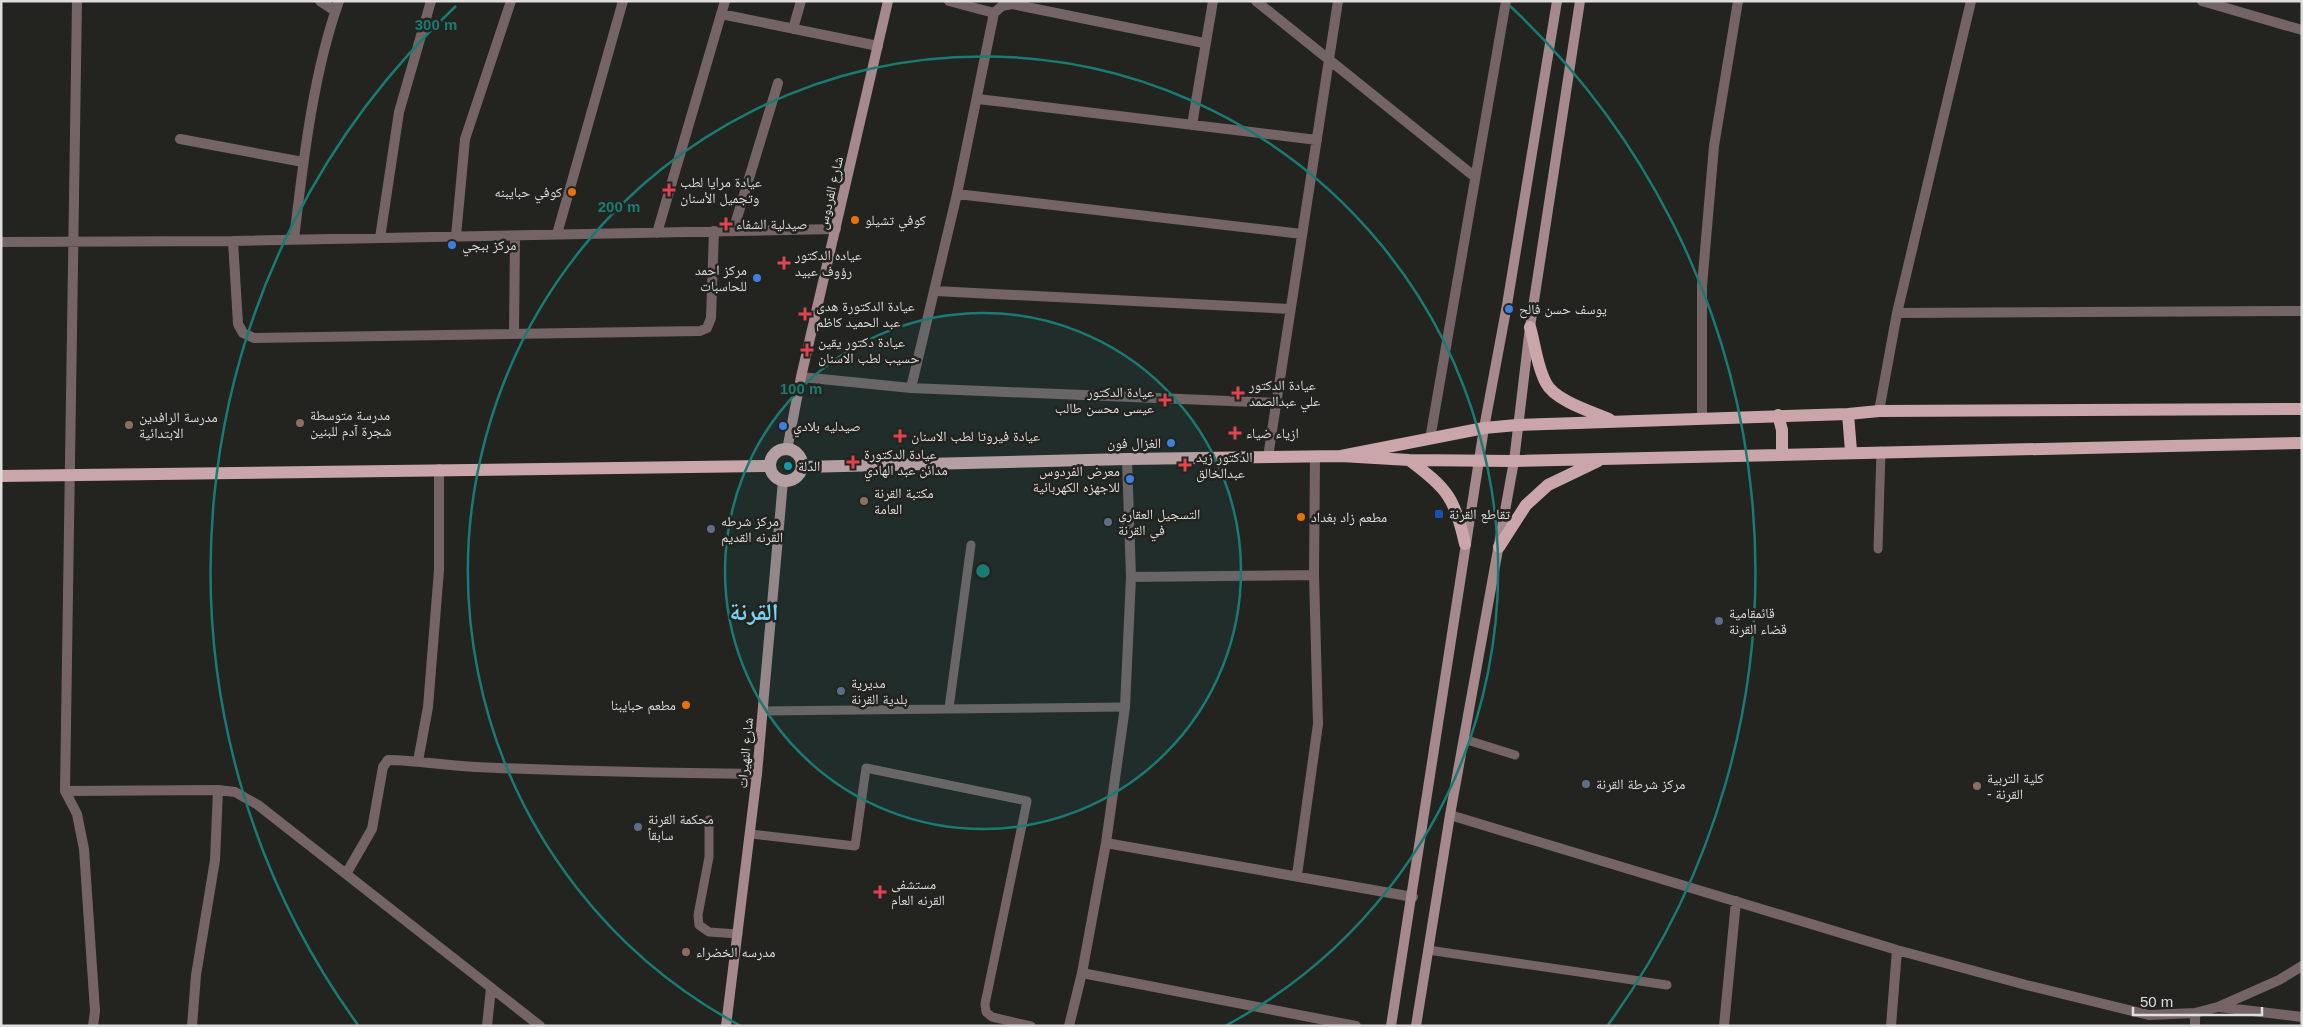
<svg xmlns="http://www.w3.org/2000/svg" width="2303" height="1027" font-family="Helvetica,'Noto Naskh Arabic',sans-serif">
  <rect width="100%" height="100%" fill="#232320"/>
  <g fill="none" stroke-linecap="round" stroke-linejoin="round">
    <!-- lane -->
    <path stroke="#756466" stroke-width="9" d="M1878 549 1881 451
      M949 708 971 545
      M763 711 1125 707
      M1464 739 1515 755
      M709 820V857L698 915 699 925 709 932 738 934
      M751 834 855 846 866 768 1027 801 985 1004 986 1012 992 1017 1031 1026
      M1428 950 1667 985"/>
    <!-- street -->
    <path stroke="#756466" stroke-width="10" d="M77 1 65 791 77 814 84 849 95 1011 93 1026
      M320 1 335 11
      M949 1 994 13
      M1256 1 1475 177
      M2202 1 2302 30
      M721 14 878 46
      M793 29 801 1
      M978 99 1317 140
      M1192 125 1213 1
      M180 139 303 162
      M957 194 1302 234
      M733 231 778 83
      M657 233 725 1
      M557 234 623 1
      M456 236 465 139 511 1
      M380 238 399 112 431 1
      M294 239C303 163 313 73 339 1
      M233 241 238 324 243 333 254 338 700 331 707 328 711 318 714 231
      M1 242 233 241 836 229
      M935 291 1290 309
      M1897 313 2302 311
      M514 334 515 236
      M801 377 911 388 1276 403
      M911 388 957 194 994 13 1002 6 1012 4 1204 43
      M1879 411 1897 313 1971 1
      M1702 418V286L1714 146 1738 1
      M1430 439 1506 1
      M1268 457 1338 1
      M1131 577 1314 575
      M418 761 428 707 439 570V469
      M65 791 218 790 235 792 258 805 540 1026
      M1450 815 1897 950 2026 985 2149 1015 2195 1013 2218 1007 2279 980 2302 966
      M1106 843 1413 897
      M346 874 372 829 383 767 388 760C417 760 446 766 475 767 569 771 663 773 757 774
      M1297 875 1318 724 1314 575 1315 456
      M1082 973 1356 1026
      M2219 1007 2302 1017
      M192 1026 196 975 215 860 218 790
      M487 1026 491 988
      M1069 1026 1082 973 1106 843 1125 707 1131 577 1127 459
      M1724 1026 1736 901
      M1891 1026 1897 950
      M2195 1026V1013"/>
    <!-- secondary -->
    <path stroke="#a5898d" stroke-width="10" d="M787 450 801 377 888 1
      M726 1026 757 774 783 481
      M1391 1026 1484 428 1507 305 1557 1
      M1416 1026 1450 815 1514 461 1530 327 1580 1"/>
    <!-- primary -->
    <path stroke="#caa6aa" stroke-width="12" d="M1530 327C1535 344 1537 367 1546 383 1554 400 1592 412 1609 419
      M2302 409 1879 411 1848 414 1517 425 1484 428 1341 456 1409 460 1514 461 2302 443
      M1848 414 1851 451
      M1778 415 1782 430V455
      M770 465a16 16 0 1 1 32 0a16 16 0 1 1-32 0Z
      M1409 460C1447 488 1455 498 1465 544
      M802 467 1127 459 1341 456
      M1 476 770 466
      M1499 547 1526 505 1548 485 1598 461"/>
  </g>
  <!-- distance rings -->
  <circle cx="983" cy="571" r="258" fill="#197b74" fill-opacity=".12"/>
  <g fill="none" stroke="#197b74" stroke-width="2.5">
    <circle cx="983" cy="571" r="258"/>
    <path d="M741 1026A515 515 0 1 1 1225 1026"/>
    <path d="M358 1025A773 773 0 0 1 456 6M1510 6A773 773 0 0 1 1608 1025"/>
  </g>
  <!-- markers -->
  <g fill="#e0444e" stroke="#232320" stroke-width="2">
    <path d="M666.5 182.5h5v5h5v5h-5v5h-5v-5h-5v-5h5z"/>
    <path d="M723.5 216.5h5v5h5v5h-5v5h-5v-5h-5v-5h5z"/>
    <path d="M781.5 255.5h5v5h5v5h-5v5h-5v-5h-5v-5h5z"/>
    <path d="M802.5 306.5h5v5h5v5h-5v5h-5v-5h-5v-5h5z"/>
    <path d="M804.5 342.5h5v5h5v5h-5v5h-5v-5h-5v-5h5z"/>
    <path d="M1235.5 385.5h5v5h5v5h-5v5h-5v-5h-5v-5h5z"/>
    <path d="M1162.5 392.5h5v5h5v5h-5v5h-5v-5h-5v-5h5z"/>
    <path d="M1232.5 425.5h5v5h5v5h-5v5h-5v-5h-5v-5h5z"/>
    <path d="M897.5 428.5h5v5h5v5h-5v5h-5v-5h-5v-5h5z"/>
    <path d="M850.5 454.5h5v5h5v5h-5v5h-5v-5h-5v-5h5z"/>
    <path d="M1182.5 457.5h5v5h5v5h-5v5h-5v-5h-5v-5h5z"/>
    <path d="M877.5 884.5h5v5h5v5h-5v5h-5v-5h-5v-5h5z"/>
  </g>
  <g fill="#e8710a" stroke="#232320" stroke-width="2">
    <circle cx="572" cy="192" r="5"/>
    <circle cx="855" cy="220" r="5"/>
    <circle cx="1301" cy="517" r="5"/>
    <circle cx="686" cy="705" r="5"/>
  </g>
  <g fill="#3f7fe0" stroke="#232320" stroke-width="2">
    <circle cx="452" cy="245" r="5"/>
    <circle cx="757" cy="278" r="5"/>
    <circle cx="1509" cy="309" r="5"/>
    <circle cx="783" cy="426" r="5"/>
    <circle cx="1171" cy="443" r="5"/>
    <circle cx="1130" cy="479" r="5"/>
  </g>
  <g fill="#8d6e63" stroke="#232320" stroke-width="2">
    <circle cx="300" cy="423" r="5"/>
    <circle cx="129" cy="425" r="5"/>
    <circle cx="864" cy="501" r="5"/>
    <circle cx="1977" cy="786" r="5"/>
    <circle cx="686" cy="952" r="5"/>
  </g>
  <circle fill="#0f9aa8" stroke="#232320" stroke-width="2" cx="788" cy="466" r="5"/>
  <rect fill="#1a4fb4" stroke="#232320" stroke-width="2" x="1434" y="509" width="10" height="10" rx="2.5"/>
  <g fill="#5c6f8a" stroke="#232320" stroke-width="2">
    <circle cx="1108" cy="522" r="5"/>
    <circle cx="711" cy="529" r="5"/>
    <circle cx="1719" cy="621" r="5"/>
    <circle cx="841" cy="691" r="5"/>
    <circle cx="1586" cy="784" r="5"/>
    <circle cx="638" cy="827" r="5"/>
  </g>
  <g text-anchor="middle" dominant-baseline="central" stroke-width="5" stroke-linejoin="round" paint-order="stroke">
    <!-- poi labels -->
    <g font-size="14" fill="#dfdedc" stroke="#232320" text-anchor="start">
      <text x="680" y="182">عيادة مرايا لطب<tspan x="680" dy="16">وتجميل الأسنان</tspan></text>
      <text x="562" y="192" text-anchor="end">كوفي حبايبنه</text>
      <text x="865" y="220">كوفي تشيلو</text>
      <text x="736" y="224">صيدلية الشفاء</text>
      <text x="462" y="245">مركز ببجي</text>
      <text x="795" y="255">عياده الدكتور<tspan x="795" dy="16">رؤوف عبيد</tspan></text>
      <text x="747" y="270" text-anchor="end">مركز احمد<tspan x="747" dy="16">للحاسبات</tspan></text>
      <text x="816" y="306">عيادة الدكتورة هدى<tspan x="816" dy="16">عبد الحميد كاظم</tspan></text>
      <text x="1519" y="309">يوسف حسن فالح</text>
      <text x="818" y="342">عيادة دكتور يقين<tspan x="818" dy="16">حسيب لطب الاسنان</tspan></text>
      <text x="1249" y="385">عيادة الدكتور<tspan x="1249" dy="16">علي عبدالصمد</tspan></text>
      <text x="1154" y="392" text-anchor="end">عيادة الدكتور<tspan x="1154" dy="16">عيسى محسن طالب</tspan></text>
      <text x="310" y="415">مدرسة متوسطة<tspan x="310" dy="16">شجرة آدم للبنين</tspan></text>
      <text x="139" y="417">مدرسة الرافدين<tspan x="139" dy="16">الابتدائية</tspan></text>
      <text x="793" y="426">صيدليه بلادي</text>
      <text x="1246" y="433">ازياء ضياء</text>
      <text x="911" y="436">عيادة فيروتا لطب الاسنان</text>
      <text x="1161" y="443" text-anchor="end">الغزال فون</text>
      <text x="864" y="454">عيادة الدكتورة<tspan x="864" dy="16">مدائن عبد الهادي</tspan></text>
      <text x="1196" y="457">الدكتور زيد<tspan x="1196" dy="16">عبدالخالق</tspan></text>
      <text x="798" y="466">الدلة</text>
      <text x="1120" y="471" text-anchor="end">معرض الفردوس<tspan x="1120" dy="16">للاجهزه الكهربائية</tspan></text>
      <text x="874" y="493">مكتبة القرنة<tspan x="874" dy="16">العامة</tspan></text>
      <text x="1118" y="514">التسجيل العقاري<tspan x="1118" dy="16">في القرنة</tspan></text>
      <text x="1449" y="514">تقاطع القرنة</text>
      <text x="1311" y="517">مطعم زاد بغداد</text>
      <text x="721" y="521">مركز شرطه<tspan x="721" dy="16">القرنه القديم</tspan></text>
      <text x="1729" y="613">قائمقامية<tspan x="1729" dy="16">قضاء القرنة</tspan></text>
      <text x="851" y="683">مديرية<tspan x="851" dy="16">بلدية القرنة</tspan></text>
      <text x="676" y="705" text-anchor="end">مطعم حبايبنا</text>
      <text x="1987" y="778">كلية التربية<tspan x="1987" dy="16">- القرنة</tspan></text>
      <text x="1596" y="784">مركز شرطة القرنة</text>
      <text x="648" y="819">محكمة القرنة<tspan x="648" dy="16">سابقاً</tspan></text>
      <text x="891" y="884">مستشفى<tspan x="891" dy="16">القرنه العام</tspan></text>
      <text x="696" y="952">مدرسه الخضراء</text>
    </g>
    <!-- street labels -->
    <g font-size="14" fill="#dfdedc" stroke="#232320">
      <text transform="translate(830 193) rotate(-77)">شارع الفردوس</text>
      <text transform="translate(745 753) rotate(-85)">شارع النهيرات</text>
    </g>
    <!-- town labels -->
    <g font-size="24" font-weight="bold" fill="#76d5f5" stroke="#232320">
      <text x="754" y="611">القرنة</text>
    </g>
  </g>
  <circle cx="983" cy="571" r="8" fill="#197b74" stroke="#232320" stroke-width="2.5"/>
  <g font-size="15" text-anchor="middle" font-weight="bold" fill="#197b74" stroke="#232320" stroke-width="5" stroke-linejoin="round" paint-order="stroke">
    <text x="436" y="30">300 m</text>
    <text x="619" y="212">200 m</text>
    <text x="801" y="394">100 m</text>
  </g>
  <!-- border -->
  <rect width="2303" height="1027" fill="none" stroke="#dfdedc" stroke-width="5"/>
  <!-- scale -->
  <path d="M2133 1007v8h129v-8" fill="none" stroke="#dfdedc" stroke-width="2.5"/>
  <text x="2140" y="1007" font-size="15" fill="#dfdedc" stroke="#232320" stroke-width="4" paint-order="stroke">50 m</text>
</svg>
